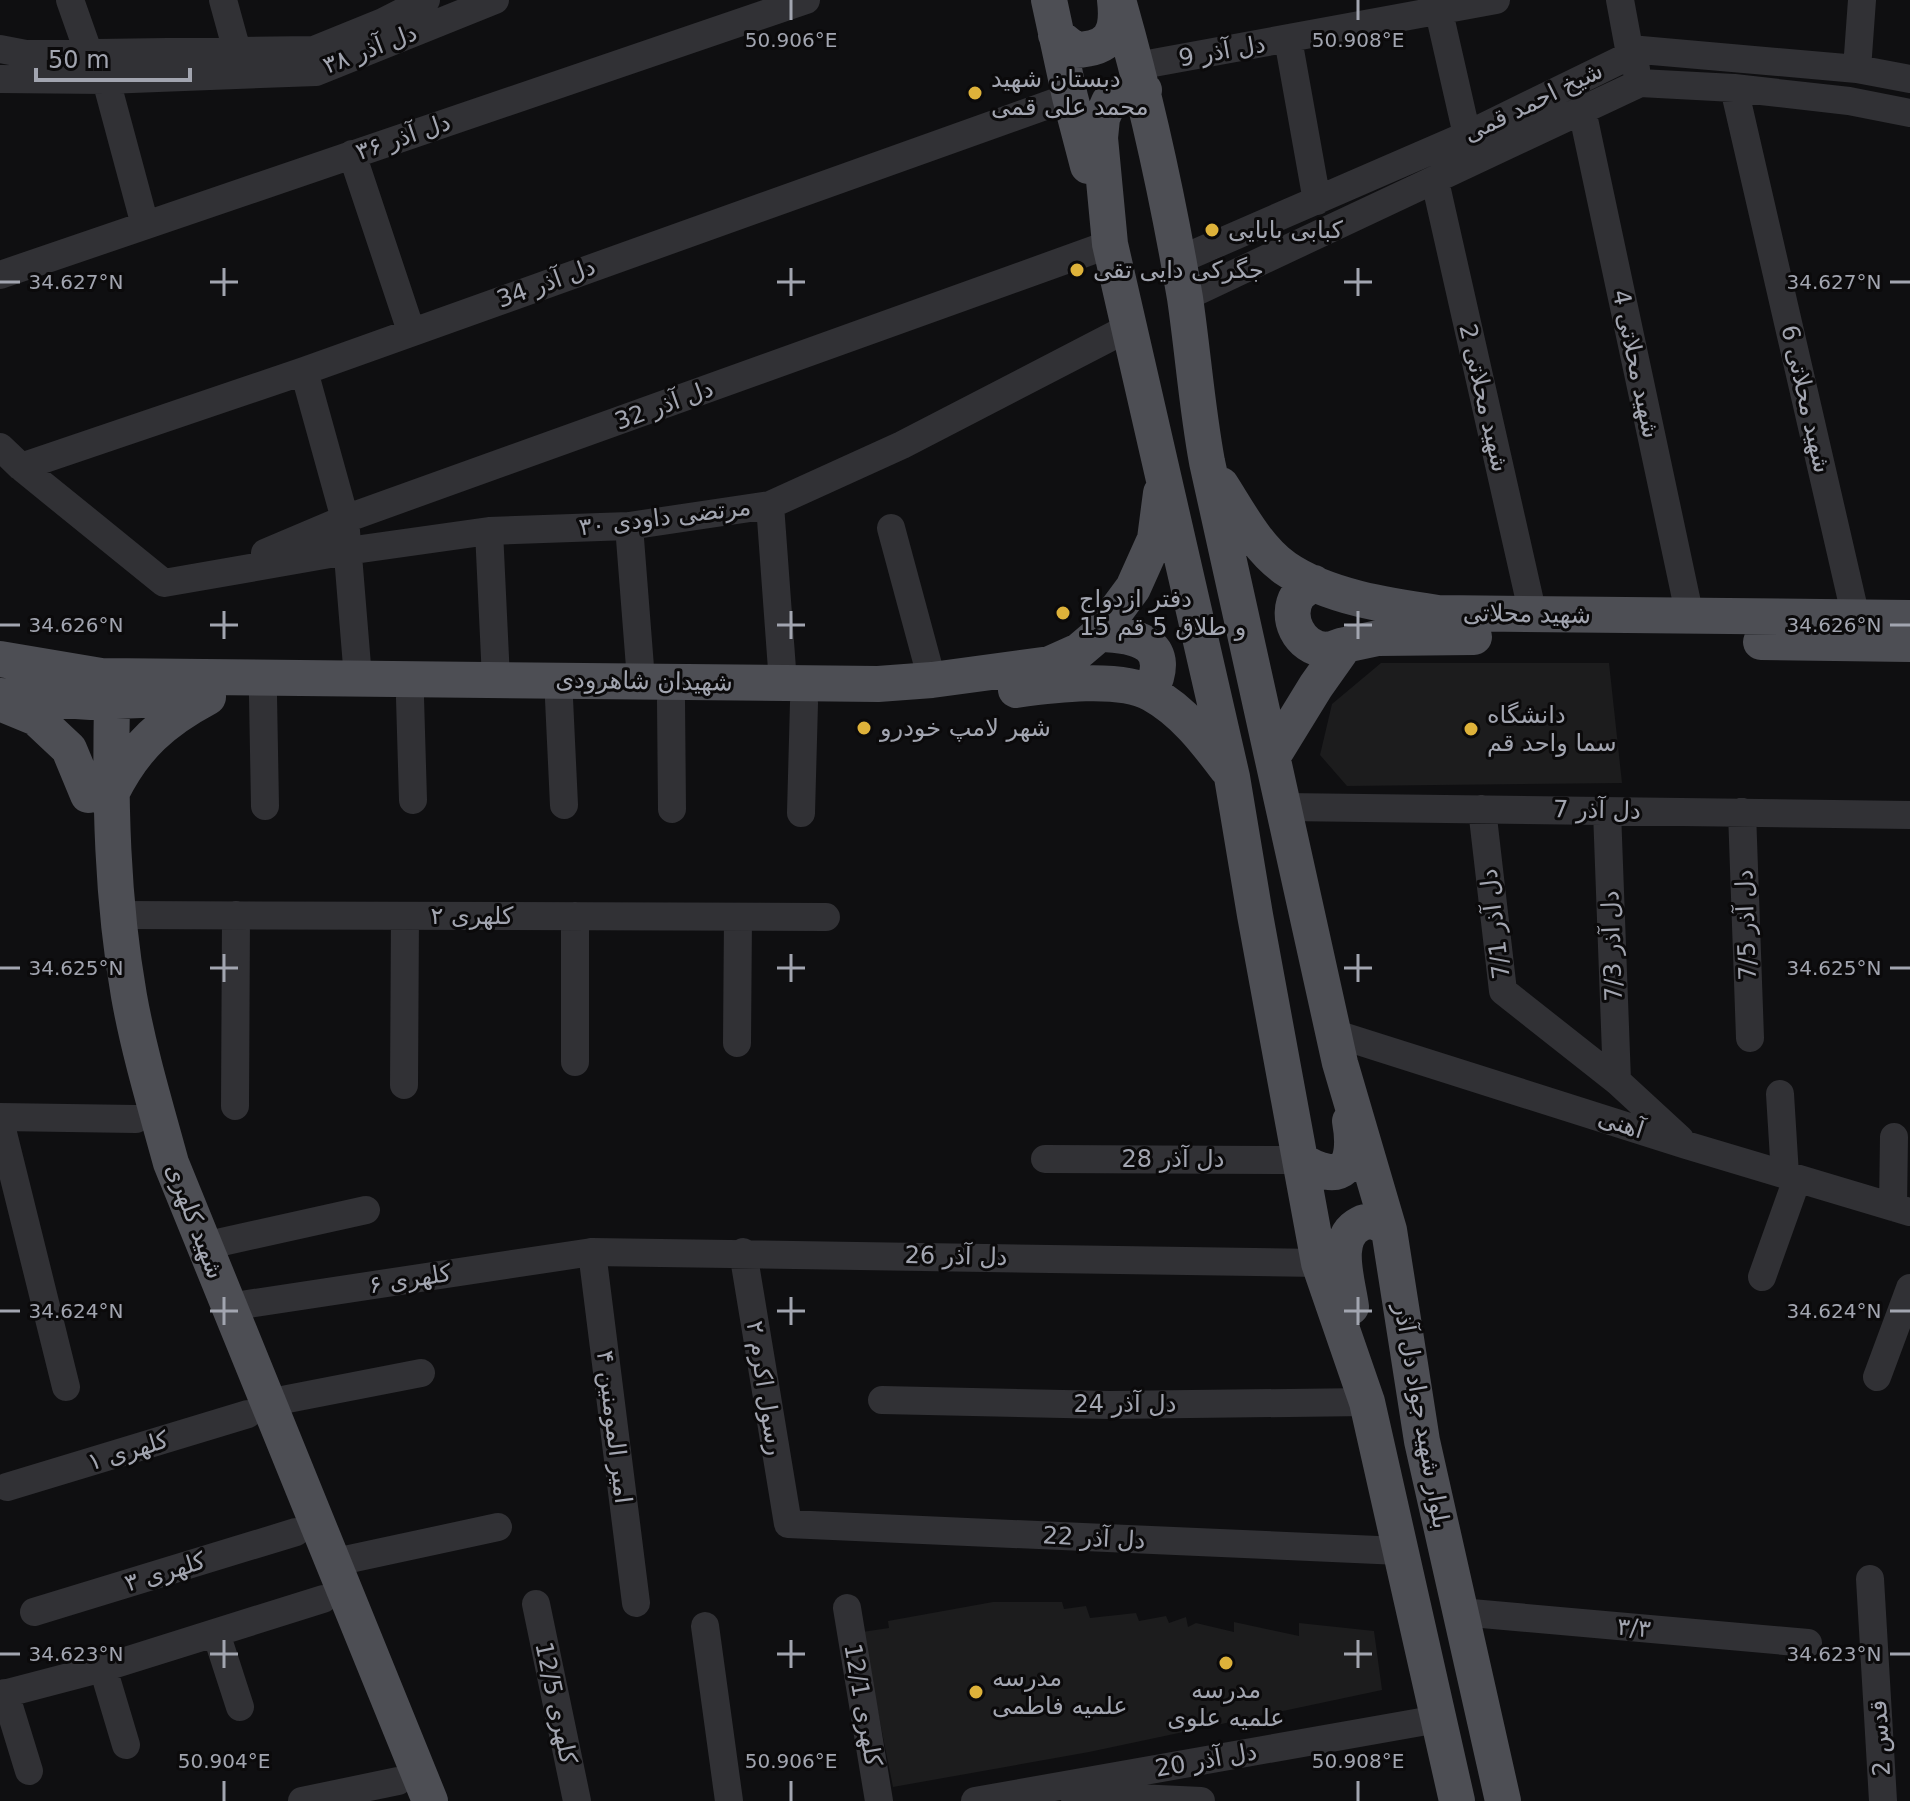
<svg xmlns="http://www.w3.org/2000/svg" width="1910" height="1801" font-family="'DejaVu Sans','Noto Naskh Arabic',sans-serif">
  <rect width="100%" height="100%" fill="#0f0f11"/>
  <!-- built -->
  <path fill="#1c1c1d" d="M1381 663H1609L1622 783 1347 786 1320 755 1332 704Z
    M993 1602H1062L1064 1609 1086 1606 1090 1618 1136 1613 1139 1621 1166 1616 1169 1623 1186 1617 1188 1627 1196 1623 1234 1632V1622L1299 1636V1623L1374 1631 1382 1690 1089 1752 893 1787 862 1632 889 1628 888 1621Z"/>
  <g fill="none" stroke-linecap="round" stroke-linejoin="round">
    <!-- minor -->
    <path stroke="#313135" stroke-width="28" d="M70 0 89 54
      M223 0 242 69
      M1620 0 1630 54 1636 69
      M1439 12 1467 135
      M1288 39 1317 201
      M0 49 26 54 314 50 383 22 426 0
      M1137 66 1496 0
      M1857 69 1862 0
      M0 79 106 80 316 72 495 0
      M106 80 145 225
      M1734 88 1856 618
      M1582 110 1690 617
      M352 154 411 331
      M1435 181 1533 615
      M1177 261 1467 135 1641 50 1857 69 1910 79
      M0 275 806 0
      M1185 297 1640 83 1734 88 1849 101 1910 113
      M304 371 345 519 358 678
      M0 447 21 467 164 583 347 551 489 531 629 526 770 505 902 445 1128 328
      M21 467 304 371 1070 97
      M770 505 783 683
      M629 526 641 680
      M891 528 932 680
      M489 531 496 679
      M265 553 345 519 1110 244
      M263 696 265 806
      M410 698 413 800
      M559 699 564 805
      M671 701 672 809
      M1284 807 1910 815
      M1482 809 1503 991 1617 1081 1680 1139
      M1607 811 1617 1081
      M1742 812 1750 1038
      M801 813 804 703
      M119 915 826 917
      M1333 1033 1686 1145 1910 1212
      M737 1043 738 917
      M575 1062V916
      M404 1085 405 916
      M1780 1094 1785 1175
      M235 1106 236 915
      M0 1117 136 1119
      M0 1121 66 1387
      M1045 1159 1300 1160
      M1893 1207 1894 1137
      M204 1246 366 1210
      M592 1252 636 1603
      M743 1252 788 1524 1400 1551
      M1762 1277 1797 1179
      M228 1307 592 1252 1319 1263
      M1877 1377 1910 1288
      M882 1400 1110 1405 1367 1402
      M267 1403 421 1373
      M7 1487 248 1414
      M331 1563 498 1527
      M1870 1579 1883 1801
      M536 1604 577 1801
      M847 1608 879 1801
      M34 1612 296 1532
      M1460 1612 1808 1643
      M705 1626 729 1801
      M216 1633 240 1707
      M103 1668 126 1745
      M5 1693 29 1771
      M0 1695 103 1668 323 1599
      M1074 1795 1201 1801
      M302 1801 398 1781
      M975 1801 1438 1719"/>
    <!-- major -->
    <path stroke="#4d4e54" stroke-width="36" d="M1049 0 1070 97 1088 166
      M1118 0C1146 98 1168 198 1185 298 1193 353 1197 408 1207 462L1340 1063 1389 1230 1422 1441 1503 1801
      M1056 35 1075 50C1109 49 1119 35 1115 0
      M1144 90 1124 94 1109 102 1102 118 1100 138 1110 244 1232 777 1255 915 1319 1263 1367 1402 1457 1801
      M1221 485C1239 513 1257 548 1285 568 1327 597 1389 606 1438 613L1910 618
      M1314 583C1309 587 1302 591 1298 595 1284 617 1299 648 1326 650 1331 650 1339 646 1345 645
      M1099 634C1140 635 1174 645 1150 692
      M1761 642 1910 644
      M0 659 101 676 878 684 932 680 1050 664 1079 651 1099 634 1133 588 1155 539 1161 493
      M103 681 112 702C110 801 112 899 129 996 139 1052 156 1108 171 1163L430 1801
      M1016 690C1052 685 1120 676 1152 694 1183 711 1206 741 1227 769
      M0 696 91 702 166 699
      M0 703 36 718 69 749 88 795
      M1273 756 1316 686 1345 645 1378 638 1474 637
      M112 792C135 746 163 721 208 697
      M1300 1160C1343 1187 1358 1166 1350 1121
      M1351 1307C1348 1282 1332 1238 1360 1224 1372 1218 1379 1223 1389 1230"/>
  </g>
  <!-- ticks -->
  <path fill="none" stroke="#a2a5b0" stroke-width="3" d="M791 0V20M1358 0V20M224 268V296M791 268V296M1358 268V296M0 282H20M210 282H238M777 282H805M1344 282H1372M1890 282H1910M224 611V639M791 611V639M1358 611V639M0 625H20M210 625H238M777 625H805M1344 625H1372M1890 625H1910M224 954V982M791 954V982M1358 954V982M0 968H20M210 968H238M777 968H805M1344 968H1372M1890 968H1910M224 1297V1325M791 1297V1325M1358 1297V1325M0 1311H20M210 1311H238M777 1311H805M1344 1311H1372M1890 1311H1910M224 1640V1668M791 1640V1668M1358 1640V1668M0 1654H20M210 1654H238M777 1654H805M1344 1654H1372M1890 1654H1910M224 1781V1801M791 1781V1801M1358 1781V1801"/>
  <!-- markers -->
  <g fill="#deb23a" stroke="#0b0a0b" stroke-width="3">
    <circle cx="975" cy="93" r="8"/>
    <circle cx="1212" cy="230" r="8"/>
    <circle cx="1077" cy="270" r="8"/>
    <circle cx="1063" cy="613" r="8"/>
    <circle cx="864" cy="728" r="8"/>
    <circle cx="1471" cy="729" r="8"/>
    <circle cx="1226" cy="1663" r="8"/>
    <circle cx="976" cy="1692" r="8"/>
  </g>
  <g text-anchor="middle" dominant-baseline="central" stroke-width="6" stroke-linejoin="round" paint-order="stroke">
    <!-- street labels -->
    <g font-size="24" fill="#a2a5b0" stroke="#0b0a0b">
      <text transform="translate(370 49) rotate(-21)">دل آذر ۳۸</text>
      <text transform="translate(1222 51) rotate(-10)">دل آذر 9</text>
      <text transform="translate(1533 102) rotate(-26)">شیخ احمد قمی</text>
      <text transform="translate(403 137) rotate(-19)">دل آذر ۳۶</text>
      <text transform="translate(546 283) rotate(-20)">دل آذر 34</text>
      <text transform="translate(1636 364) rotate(78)">شهید محلاتی 4</text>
      <text transform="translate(1484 398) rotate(77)">شهید محلاتی 2</text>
      <text transform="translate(1806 399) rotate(77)">شهید محلاتی 6</text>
      <text transform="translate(664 405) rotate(-20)">دل آذر 32</text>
      <text transform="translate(665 517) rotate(-7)">۳۰ مرتضی داودی</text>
      <text transform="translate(1527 614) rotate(1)">شهید محلاتی</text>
      <text transform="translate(644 681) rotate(1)">شهیدان شاهرودی</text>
      <text transform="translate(1597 810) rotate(1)">دل آذر 7</text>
      <text x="472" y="916">کلهری ۲</text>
      <text transform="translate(1495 924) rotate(-97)">دل آذر 7/1</text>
      <text transform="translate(1746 925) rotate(-92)">دل آذر 7/5</text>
      <text transform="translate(1612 946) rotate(-92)">دل آذر 7/3</text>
      <text transform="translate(1621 1124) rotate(18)">آهنی</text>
      <text x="1173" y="1159">دل آذر 28</text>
      <text transform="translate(195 1221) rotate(69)">شهید کلهری</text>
      <text transform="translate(956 1256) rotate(1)">دل آذر 26</text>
      <text transform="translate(410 1279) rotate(-9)">کلهری ۶</text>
      <text transform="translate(765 1388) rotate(81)">رسول اکرم ۲</text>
      <text x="1125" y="1404">دل آذر 24</text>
      <text transform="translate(1422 1416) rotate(80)">بلوار شهید جواد دل آذر</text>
      <text transform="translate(614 1427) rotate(83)">امیر المومنین ۴</text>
      <text transform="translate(128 1451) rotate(-17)">کلهری ۱</text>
      <text transform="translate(1094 1538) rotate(3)">دل آذر 22</text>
      <text transform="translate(165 1572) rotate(-17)">کلهری ۳</text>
      <text transform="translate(1634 1628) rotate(5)">۳/۳</text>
      <text transform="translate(556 1703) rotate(78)">کلهری 12/5</text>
      <text transform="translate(863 1705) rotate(80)">کلهری 12/1</text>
      <text transform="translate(1880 1738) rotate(-93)">قدس 2</text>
      <text transform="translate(1206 1760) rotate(-10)">دل آذر 20</text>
    </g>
    <!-- poi labels -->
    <g font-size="24" fill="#a2a5b0" stroke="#0b0a0b" text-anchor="start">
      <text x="991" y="79">دبستان شهید<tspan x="991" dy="28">محمد علی قمی</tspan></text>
      <text x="1228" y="230">کبابی بابایی</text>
      <text x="1093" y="270">جگرکی دایی تقی</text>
      <text x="1079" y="599">دفتر ازدواج<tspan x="1079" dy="28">15 و طلاق 5 قم</tspan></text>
      <text x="1487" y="715">دانشگاه<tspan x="1487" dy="28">سما واحد قم</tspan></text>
      <text x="880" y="728">شهر لامپ خودرو</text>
      <text x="992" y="1678">مدرسه<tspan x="992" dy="28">علمیه فاطمی</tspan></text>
      <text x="1226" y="1690" text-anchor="middle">مدرسه<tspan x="1226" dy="28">علمیه علوی</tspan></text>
    </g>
  </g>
  <g font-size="20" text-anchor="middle" fill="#a2a5b0" stroke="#0b0a0b" stroke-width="6" stroke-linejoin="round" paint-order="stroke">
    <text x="791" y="47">50.906°E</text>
    <text x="1358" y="47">50.908°E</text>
    <text x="76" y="289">34.627°N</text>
    <text x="1834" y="289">34.627°N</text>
    <text x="76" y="632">34.626°N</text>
    <text x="1834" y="632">34.626°N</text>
    <text x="76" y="975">34.625°N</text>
    <text x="1834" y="975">34.625°N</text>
    <text x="76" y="1318">34.624°N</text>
    <text x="1834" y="1318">34.624°N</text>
    <text x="76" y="1661">34.623°N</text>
    <text x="1834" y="1661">34.623°N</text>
    <text x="224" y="1768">50.904°E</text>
    <text x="791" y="1768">50.906°E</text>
    <text x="1358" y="1768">50.908°E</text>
  </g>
  <!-- scale -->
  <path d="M36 68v12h154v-12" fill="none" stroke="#a2a5b0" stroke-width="4"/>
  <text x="48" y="68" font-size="24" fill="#a2a5b0" stroke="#0b0a0b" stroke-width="6" paint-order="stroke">50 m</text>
</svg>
